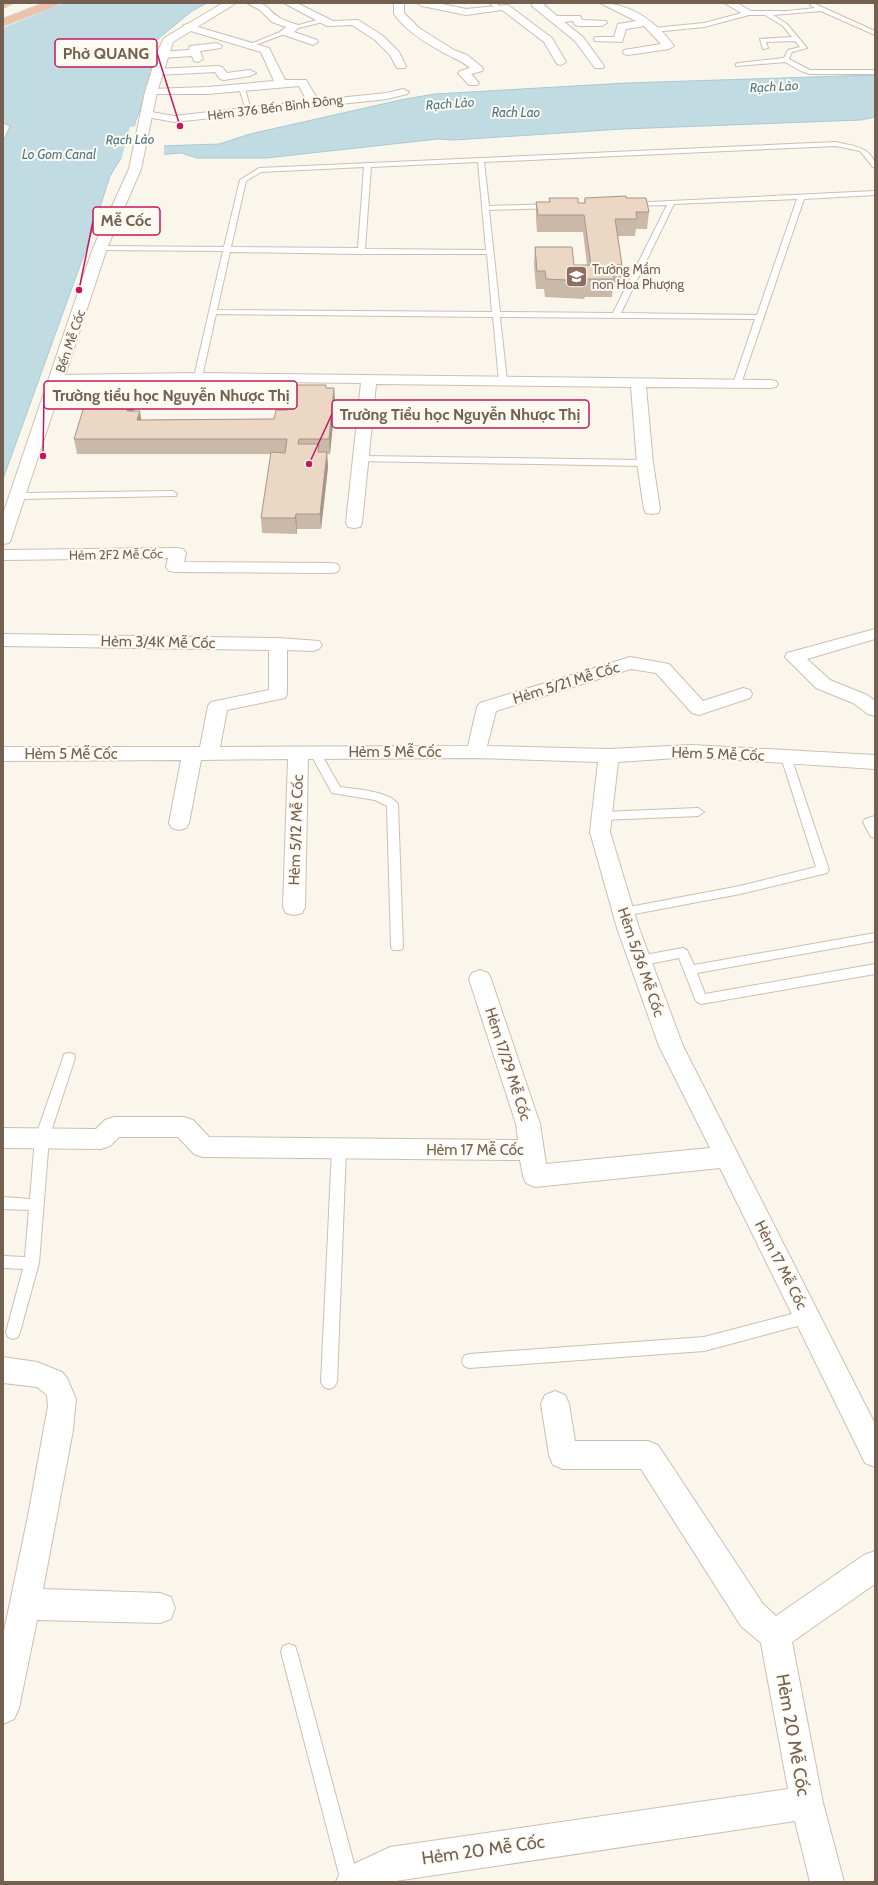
<svg xmlns="http://www.w3.org/2000/svg" width="878" height="1885" font-family="Cabin,sans-serif">
  <rect width="100%" height="100%" fill="#fbf6eb"/>
  <!-- water -->
  <path fill="#c1dbe3" stroke="#a9c9d3" d="M3 3H207L192 11 154 42 150 83 135 123 131 147 219 144 250 134 405 99 435 94 626 83 875 75V117L861 120 623 129 454 140 438 139 266 158H197L181 153 121 158 110 176 91 235 3 479V142L10 126 3 123Z"/>
  <!-- pier -->
  <path fill="#fbf6eb" d="M3 3H64L3 28Z
    M137 126 134 145H164V157L122 160 120 164 130 127Z"/>
  <g fill="none" stroke-linecap="round" stroke-linejoin="round">
    <defs>
      <path id="lane" d="M489 3H496L502 8 497 9Z
        M813 3 875 31V35L821 11 773 15 787 24 807 48 792 52 789 59 810 70H875V74H810L801 71 785 62 736 66V64L738 63 784 58 788 50 800 47 795 41 766 42 768 48 763 49 760 39 792 37 783 26 765 15H749L704 27 654 32 651 30 654 28 704 23 749 11H788L815 8 810 5Z
        M325 18 328 20 327 21 294 29 291 27Z
        M285 30 287 31V33L253 46 248 45Z
        M242 86 245 88 251 111 246 110 239 88Z
        M836 142C852 146 875 147 875 168L873 167 860 151 836 146 484 162 489 206 553 204 556 206 553 208 489 210 500 312 613 313 667 205 631 206 629 205V203L875 191V195L804 199 741 384 737 386 733 384 755 319 500 317 507 381 503 383 499 381 493 317 216 314 202 377 198 379 194 377 223 251 100 250 96 248 100 246 224 247 240 180 259 168ZM478 162 486 250 365 249 371 167ZM364 167 358 248 231 247 246 181 261 172ZM797 199 757 315 621 313 674 204ZM230 252 361 254H487L492 312 217 310Z
        M361 456 645 460 649 463 645 466 358 461 357 459Z
        M173 491 177 494 176 496 18 499 14 496 18 493Z
        M315 749 319 750 340 787C354 789 389 791 398 804L403 947 401 950H393L391 947 387 806 375 800 332 793 310 753Z
        M786 753 791 757 829 870 827 873 740 894 624 916 620 915 618 912 620 909 624 908 740 886 816 867 781 757Z
        M698 808 704 812 698 816 602 820 596 816 602 812Z
        M875 816V838L871 837 863 822 865 819Z
        M875 933V941L697 973 705 994 875 964V974L701 1004 697 1002 695 999 679 958 639 966 635 964 633 961 635 958 639 956 683 948 687 950 694 965Z
        M69 1053 74 1054 75 1058 49 1138 39 1263 20 1332 18 1337 13 1339 8 1337 6 1332 23 1269 3 1268V1256L25 1257 29 1210 3 1209V1197L30 1199 35 1138 63 1058 64 1054Z
        M339 1143 344 1145 346 1149 337 1382 334 1387 329 1389 324 1387 321 1382 332 1149 334 1145Z
        M807 1310 812 1312 814 1317 812 1322 704 1351 469 1368 464 1366 462 1361 464 1356 469 1354 704 1337Z
        M289 1644 295 1646 297 1652 359 1882H341L281 1652 283 1646Z"/>
      <path id="street" d="M247 3C272 3 263 7 280 18 285 21 292 23 298 25L299 27 294 32 317 40 318 42 313 45 281 34 280 32 286 27 272 22 260 10Z
        M284 3H297L333 21 358 20 383 36 399 52 406 66 405 68H397L390 55 375 40 352 25 327 26Z
        M394 3H404V13L419 28 454 50 467 55 482 67 483 69 482 71 471 74 479 83 477 85H469L458 73 460 71 470 68C462 61 455 59 446 54 427 44 406 31 394 14Z
        M417 3H437L466 9 508 5 552 38 566 62 561 65 557 64 544 42 502 10 466 15 422 6Z
        M532 3H546L544 5 557 16H580L582 20 606 21 607 23 602 26H579L575 25 573 21 564 22 583 37 604 66 603 68H595L575 41 532 6Z
        M600 3C630 3 657 22 674 46L669 49 628 55 624 54 623 52 624 50 661 44 644 26 626 29 622 42 595 41 594 39 595 37H614L618 24 636 21Z
        M724 3H737L754 13 753 15H745Z
        M188 24 269 48 285 80H306L318 100 387 93 403 89 409 92 407 94 387 99 174 122 142 116 140 114 142 112 146 111 174 116 307 101 299 86 208 94H147L145 92 151 89 208 87 274 81 261 52 184 29 183 27 184 25Z
        M217 43 222 46 221 48 200 51 203 59 198 62 194 61 192 56 161 58 156 55 161 52 189 50 190 46Z
        M218 66 222 67 227 73 250 70 256 73 250 76 224 80 220 79 215 72 157 75 151 72 157 69Z
        M198 373 771 380 776 381 778 384 776 387 771 388 646 387 653 463 660 509 658 513 652 514 646 513 644 509 637 463 631 387 376 384 362 523 360 527 354 528 348 527 346 523 361 383 198 381 57 383 52 382 50 379 52 376 57 375Z
        M177 548 183 549 186 553 184 562 331 563 337 564 340 568 337 572 331 573 175 572 169 571 166 567 168 558 3 560V550Z
        M875 629V639L807 659 830 680 867 695 875 701V716L868 714 853 703 816 688 785 657 787 653Z
        M3 634 278 638 319 641 322 645 319 649 313 651 287 650V694L285 698 227 710 220 747 468 746 477 707 480 703 630 657 669 664 703 701 743 688 750 690 752 694 750 698 699 715 692 713 656 673 631 669 496 711 487 746 608 749 692 745 875 755V769L692 757 618 762 610 832 639 928 683 1046 875 1424V1467L865 1463 720 1168 535 1187 526 1183 523 1176 520 1160 203 1157 194 1154 178 1137H119L110 1146 101 1149 3 1148V1128L96 1129 105 1120 114 1117H184L193 1120 209 1137 518 1140 516 1124 469 979 472 973 480 970 488 973 491 979 540 1124 546 1164 710 1148 659 1046 617 928 590 832 598 762 476 758 308 759 305 907 302 913 294 915 286 913 283 907 288 759 201 760 189 823 186 828 179 830 172 828 169 823 181 760 3 761V747H200L208 706 211 702 269 690V650L3 646Z
        M3 1357 37 1362 62 1372 67 1378 76 1399 73 1430 43 1589 160 1593 171 1597 175 1608 171 1619 160 1623 37 1620 19 1708 14 1719 3 1724V1636L28 1516 48 1406 47 1395 37 1387 3 1383Z
        M555 1391 565 1395 569 1404 575 1441H648L658 1445 763 1604 776 1616 864 1555 875 1551V1584L792 1642 823 1803 844 1882H810L795 1821 389 1882H336L341 1870 390 1847 788 1789 761 1643 741 1626 641 1469H563L553 1465 549 1455 541 1404 545 1395Z"/>
      <path id="secondary" d="M223 3H236L173 42 157 92 141 169 107 248 11 539 9 543 3 544V514L93 248 129 169 145 92 158 51 164 38Z"/>
      <path id="highway" d="M3 3H13L3 8Z
        M44 3H58L57 5 3 26V19Z"/>
    </defs>
    <!-- lane casing -->
    <use href="#lane" stroke="#ccbfb2" stroke-width="2"/>
    <!-- street casing -->
    <use href="#street" stroke="#ccbfb2" stroke-width="2"/>
    <!-- secondary casing -->
    <use href="#secondary" stroke="#cec0b0" stroke-width="2"/>
    <!-- highway casing -->
    <use href="#highway" stroke="#d8d2ce" stroke-width="2"/>
    <!-- lane -->
    <use href="#lane" fill="#fff" fill-rule="evenodd"/>
    <!-- street -->
    <use href="#street" fill="#fff" fill-rule="evenodd"/>
    <!-- secondary -->
    <use href="#secondary" fill="#fff" fill-rule="evenodd"/>
    <!-- highway -->
    <use href="#highway" fill="#eec1a9" fill-rule="evenodd"/>
  </g>
  <!-- wall -->
  <path fill="#cab9a9" d="M549 198 578 203H584L585 198H626L649 212 647 229H636L635 236H618L622 265 621 283H613L612 297H585L584 299 545 297 544 289H536L534 265 535 247 574 265H587L583 232H537L536 219V202H549Z
    M98 387 137 398 133 411 141 420 274 419 287 410 327 388H334L335 403 330 454H327L328 467 321 529H297V534L262 533 261 518 271 454H77L74 439Z"/>
  <!-- shaded-wall -->
  <path fill="#a49689" d="M135 384 137 398 130 426 127 411Z
    M334 388 335 403 330 454 329 439Z
    M140 411 142 426 137 420Z
    M327 452 328 467 321 529 320 514Z
    M296 514 297 529V534L295 518Z"/>
  <!-- building -->
  <path fill="#ebd7c4" stroke="#a49689" d="M626 196V198H646L649 212H636L637 219H615L622 265H611L614 279H586V281L546 279 545 271H537L535 247H572L574 265H591L584 215H538L536 202H550L549 198H578V203H585V198Z
    M99 384H135L127 411H140L137 420 274 419 276 410H287L290 385H326V388H334L329 439H299L298 444H319L318 452H327L320 514H296L295 518H261L271 452 285 453 287 439H74L90 387H98Z"/>
  <!-- icons -->
  <defs>
    <symbol id="school-square" viewBox="-11 -11 22 22"><rect x="-9" y="-9" width="18" height="18" rx="4" fill="#8d6e63" stroke="#fdfaf2"/><path d="M0-5L7-2L0 1L-7-2ZM-4 1L0 2.5L4 1V4Q0 6-4 4Z" fill="#fff"/></symbol>
  </defs>
  <g fill-rule="evenodd">
    <use href="#school-square" x="564" y="264" width="25" height="25"/>
  </g>
  <g text-anchor="middle" dominant-baseline="central" stroke-width="4" stroke-linejoin="round" paint-order="stroke">
    <!-- far-water labels -->
    <g font-size="13" font-style="italic" fill="#4c7684" stroke="#fdfaf2">
      <text transform="translate(774 86) rotate(-3)">Rạch Lào</text>
      <text transform="translate(450 103) rotate(-4)">Rạch Lào</text>
      <text x="516" y="112">Rach Lao</text>
      <text transform="translate(130 139) rotate(-1)">Rạch Lào</text>
      <text x="59" y="154">Lo Gom Canal</text>
    </g>
    <!-- far-street labels -->
    <g font-size="13" fill="#736051" stroke="#fdfaf2">
      <text transform="translate(275 107) rotate(-7)">Hẻm 376 Bến Bình Đông</text>
      <text transform="translate(70 341) rotate(-71)">Bến Mễ Cốc</text>
      <text transform="translate(116 554) rotate(-1)">Hẻm 2F2 Mễ Cốc</text>
    </g>
    <!-- far-education labels -->
    <g font-size="13" fill="#785e54" stroke="#fdfaf2" text-anchor="start">
      <text x="592" y="269">Trường Mầm<tspan x="592" dy="15">non Hoa Phượng</tspan></text>
    </g>
    <!-- street labels -->
    <g font-size="15" fill="#736051" stroke="#fdfaf2">
      <text transform="translate(158 642) rotate(1)">Hẻm 3/4K Mễ Cốc</text>
      <text transform="translate(566 683) rotate(-17)">Hẻm 5/21 Mễ Cốc</text>
      <text x="395" y="752">Hẻm 5 Mễ Cốc</text>
      <text x="71" y="754">Hẻm 5 Mễ Cốc</text>
      <text transform="translate(718 754) rotate(2)">Hẻm 5 Mễ Cốc</text>
      <text transform="translate(296 830) rotate(-88)">Hẻm 5/12 Mễ Cốc</text>
      <text transform="translate(641 962) rotate(71)">Hẻm 5/36 Mễ Cốc</text>
      <text transform="translate(508 1064) rotate(72)">Hẻm 17/29 Mễ Cốc</text>
      <text x="475" y="1150">Hẻm 17 Mễ Cốc</text>
      <text transform="translate(781 1265) rotate(63)">Hẻm 17 Mễ Cốc</text>
    </g>
    <!-- near-street labels -->
    <g font-size="18" fill="#736051" stroke="#fdfaf2">
      <text transform="translate(793 1735) rotate(80)">Hẻm 20 Mễ Cốc</text>
      <text transform="translate(483 1850) rotate(-8)">Hẻm 20 Mễ Cốc</text>
    </g>
  </g>
  <!-- callouts -->
  <path fill="none" stroke="#c2185b" stroke-width="1.5" d="M180 126L157 53M79 290L93 221M43 456L44 395M309 464L332 414"/>
  <g fill="#c2185b" stroke="#fdfaf2" stroke-width="1.5">
    <circle cx="180" cy="126" r="4"/>
    <circle cx="79" cy="290" r="4"/>
    <circle cx="43" cy="456" r="4"/>
    <circle cx="309" cy="464" r="4"/>
  </g>
  <g fill="#fdfaf2" stroke="#c2185b" stroke-width="1.5">
    <rect x="55" y="39" width="102" height="28" rx="4"/>
    <rect x="93" y="207" width="67" height="28" rx="4"/>
    <rect x="44" y="381" width="253" height="28" rx="4"/>
    <rect x="332" y="400" width="257" height="28" rx="4"/>
  </g>
  <g font-size="16" text-anchor="middle" font-weight="bold" fill="#736051">
    <text x="106" y="59">Phở QUANG</text>
    <text x="126" y="226">Mễ Cốc</text>
    <text x="171" y="401">Trường tiểu học Nguyễn Nhược Thị</text>
    <text x="460" y="420">Trường Tiểu học Nguyễn Nhược Thị</text>
  </g>
  <!-- border -->
  <rect width="878" height="1885" fill="none" stroke="#736051" stroke-width="8"/>
</svg>
